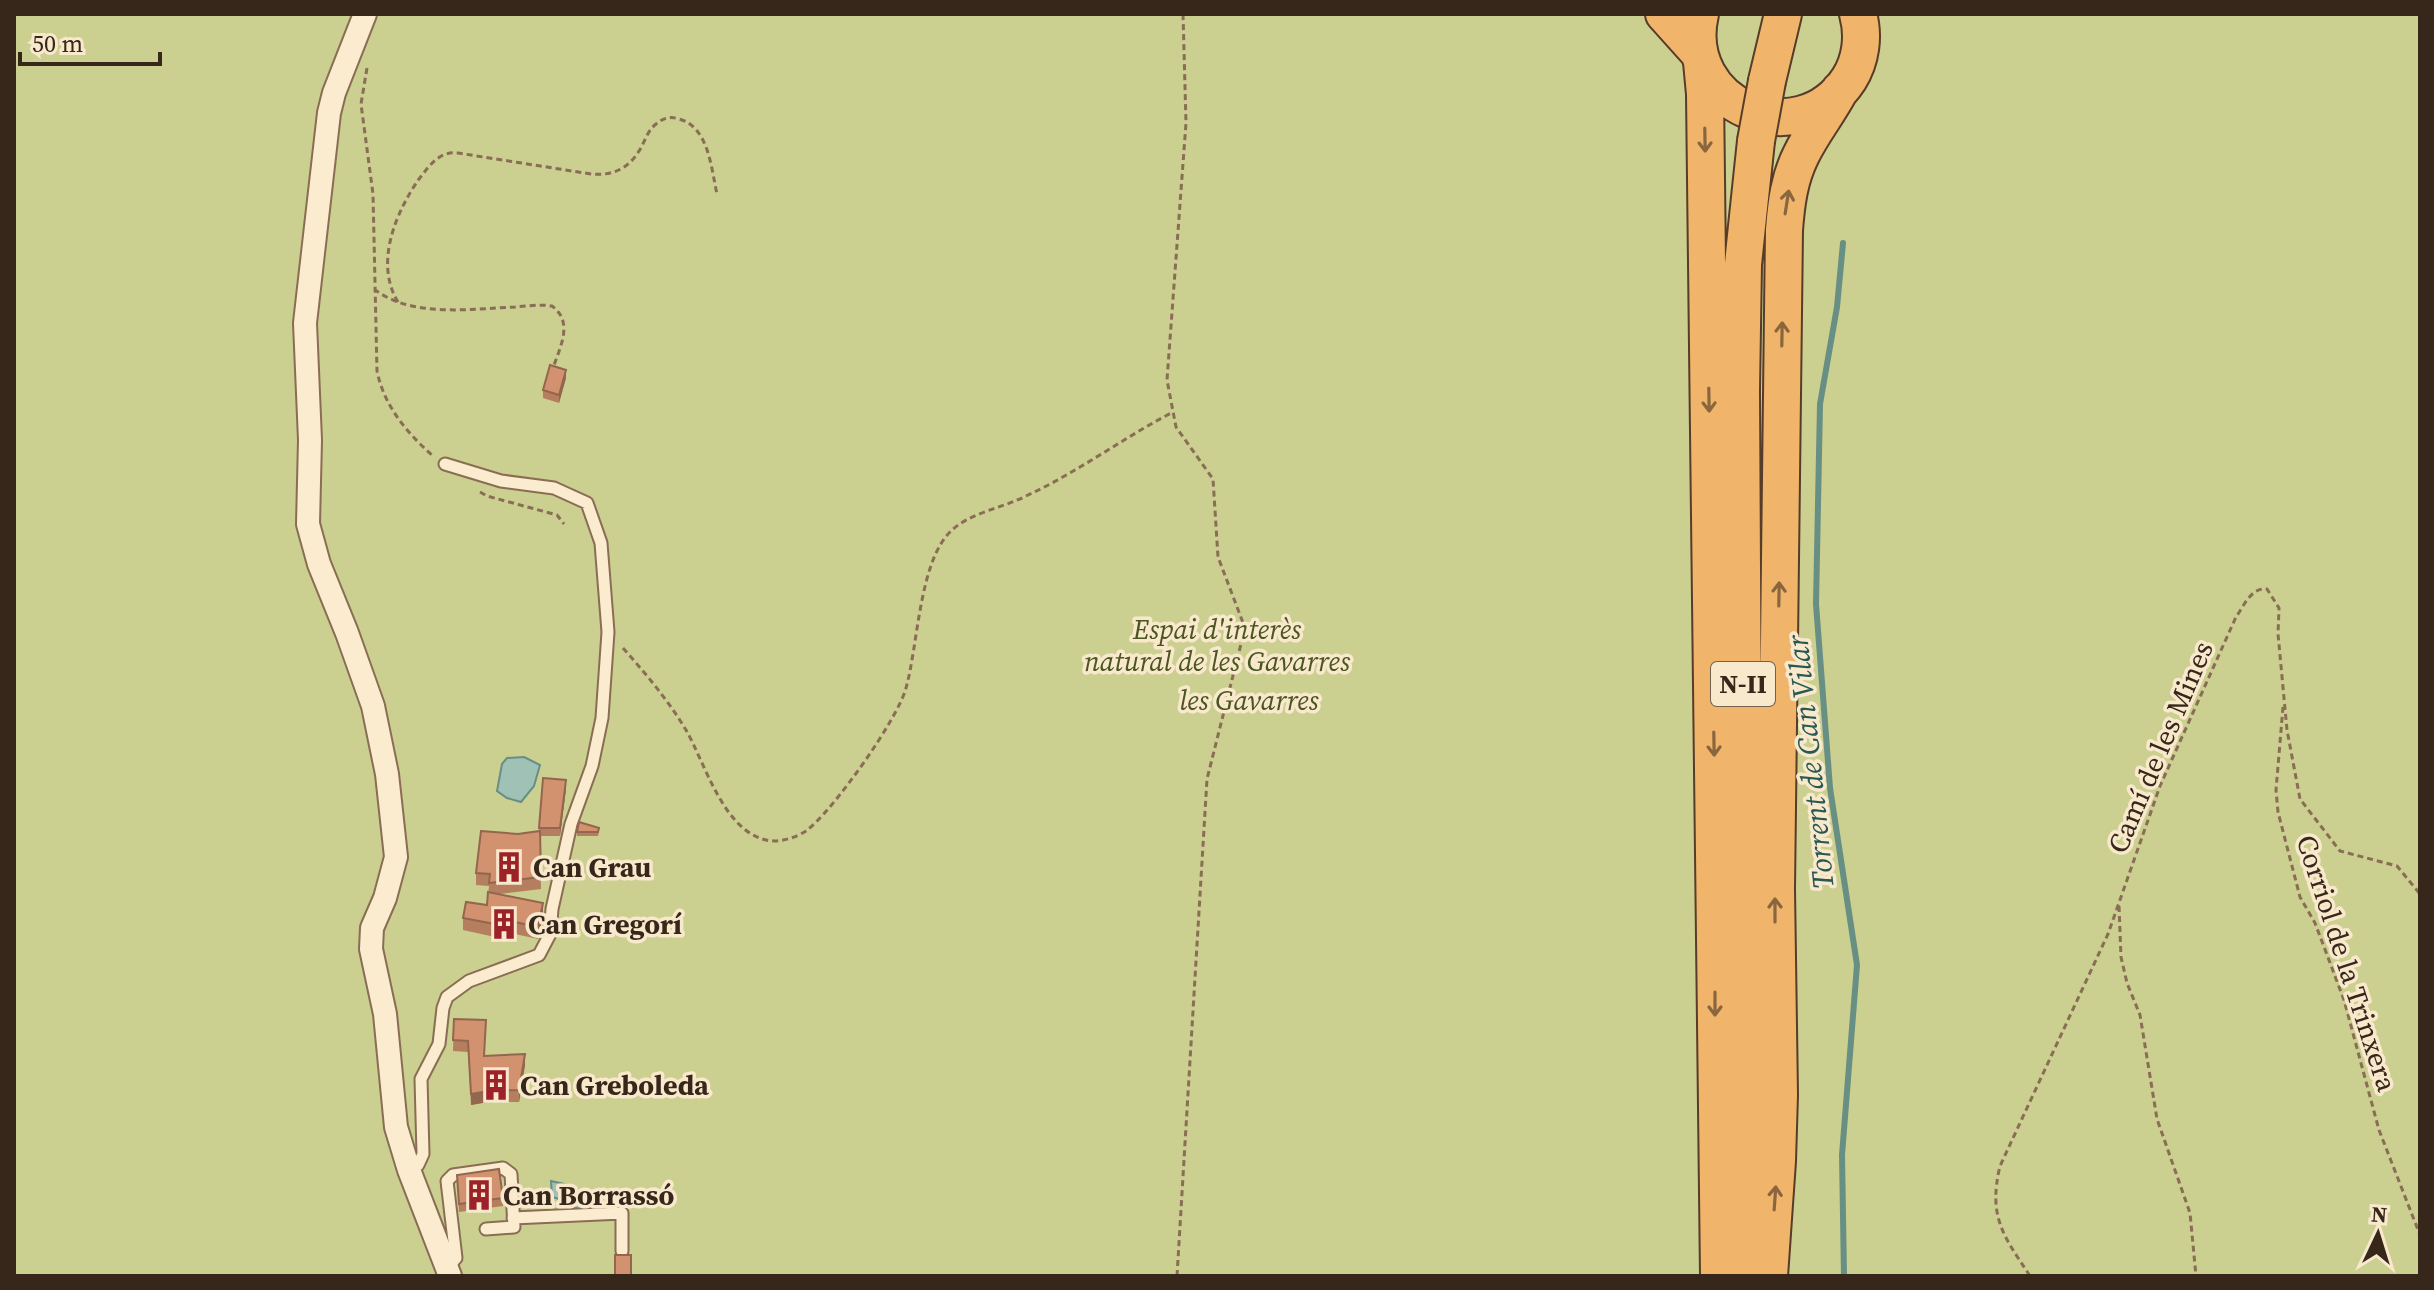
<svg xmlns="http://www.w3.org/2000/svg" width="2434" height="1290" font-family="'Source Serif 4',serif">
  <rect width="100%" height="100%" fill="#f1debc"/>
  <!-- green -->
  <path fill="#cbcf90" d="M14 14H2420V1276H14Z"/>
  <!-- water -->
  <path fill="#a0c1b6" stroke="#678f83" stroke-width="2" d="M524 757 540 765 534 786 521 802 507 798 497 791 502 764 507 758Z
    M551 1181 573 1186 593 1201 583 1211C571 1207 565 1199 552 1197Z"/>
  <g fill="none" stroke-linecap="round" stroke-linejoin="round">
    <!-- stream -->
    <path stroke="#678f83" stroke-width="6" d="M1843 243 1837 307 1820 404 1816 604 1830 788 1857 965 1842 1155 1844 1276"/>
    <defs>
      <path id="service" d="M409 1170 418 1165 423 1154 421 1079 439 1044 443 1008 447 997 469 981 539 955 550 934 552 909 571 824 592 766 602 718 608 632 601 543 587 503 554 488 501 481 445 464
        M513 1218 622 1213V1251
        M447 1268 456 1258 447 1181 453 1175 503 1168 511 1174 514 1227 486 1229"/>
      <path id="minor" d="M365 14 334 93 329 113 305 323 310 440 308 524 319 564 347 633 373 706 387 774 396 857 385 898 372 928 371 949 385 1014 396 1127 409 1170 450 1276"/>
      <path id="trunk" d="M1664 14 1699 53
        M1700 14C1679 105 1798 157 1849 79 1861 60 1864 36 1858 14
        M1702 62 1705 94 1719 1276
        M1767 81 1783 14
        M1746 1276 1741 390 1743 264 1756 141
        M1769 1276 1777 1161 1779 1095 1776 889 1784 230C1786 204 1789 179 1801 155 1812 132 1828 113 1840 90"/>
    </defs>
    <!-- service casing -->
    <use href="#service" stroke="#896d54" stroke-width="15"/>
    <!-- minor casing -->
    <use href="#minor" stroke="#896d54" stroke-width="26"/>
    <!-- trunk casing -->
    <use href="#trunk" stroke="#563c29" stroke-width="40"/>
    <!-- path -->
    <path stroke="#896d54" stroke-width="3" stroke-dasharray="6 4" stroke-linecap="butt" d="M367 68 361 104 373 194 377 371C384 406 407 433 433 456
      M374 289C411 318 471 309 515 307 527 306 540 304 552 306 574 322 560 347 553 368
      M398 302C374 263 396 212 419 179 430 165 439 151 458 153L591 174C612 176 628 169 639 151 645 142 647 131 656 124 663 118 670 116 679 119 709 127 711 168 717 194
      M480 492 487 496 557 515 564 524
      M623 648C646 674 668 700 686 730 705 763 723 830 766 840 779 843 795 838 806 831 832 812 898 719 906 688 918 646 919 563 950 532 968 513 1003 508 1026 496 1078 472 1123 438 1173 412
      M2283 707 2276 790 2278 812 2300 897 2315 923 2344 1000 2379 1130 2420 1235
      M2119 906 2121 957 2127 983 2140 1015 2157 1119 2190 1213 2196 1276
      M1177 1276 1207 779 1245 628 1218 557 1213 479 1176 427 1167 380 1186 123 1183 14
      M2030 1276C2003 1235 1988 1217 2000 1166L2108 934 2160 786 2236 617C2244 606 2251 587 2267 589L2279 608 2278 634 2287 730 2300 799 2340 851 2397 866 2420 894"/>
    <!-- service -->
    <use href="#service" stroke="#fbebcf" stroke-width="11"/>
    <!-- minor -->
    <use href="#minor" stroke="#fbebcf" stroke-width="22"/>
    <!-- trunk -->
    <use href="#trunk" stroke="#f0b46a" stroke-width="36"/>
    <defs>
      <path id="trunk-bridge" d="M1756 141 1767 81"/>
    </defs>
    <!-- trunk-bridge casing -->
    <use href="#trunk-bridge" stroke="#563c29" stroke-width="40" stroke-linecap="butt"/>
    <!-- trunk-bridge -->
    <use href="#trunk-bridge" stroke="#f0b46a" stroke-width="36"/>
  </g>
  <!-- wall -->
  <path fill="#b57e5f" d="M566 378 559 403 543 398V390Z
    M543 778 566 789 560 836H540L541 889 500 894 543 916 538 939 497 930 495 937 463 930V918L487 905 489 886 476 885V873L518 834 539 831Z
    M577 832H599L598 836H577Z
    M454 1019 484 1056 525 1065 519 1102H488L471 1105 468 1052 453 1051Z
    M457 1175 503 1198V1206L459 1212Z"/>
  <!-- shaded-wall -->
  <path fill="#93664e" d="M566 370V378L559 403V395Z
    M566 780V789L560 836V828Z
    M543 903V916L538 939V927Z
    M525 1054V1065L519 1102V1090Z
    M488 1091V1102L471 1105V1094Z"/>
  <!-- building -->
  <path fill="#d2926f" stroke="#93664e" stroke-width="2" d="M550 365 566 370 559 395 543 390Z
    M543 778 566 780 560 828H539Z
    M579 822 599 828 598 832H577Z
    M481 831 518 834 540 831 541 877 489 883 490 874 476 873Z
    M488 892 543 903 538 927 497 918 495 924 463 918 466 902 487 905Z
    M454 1019 486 1020 484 1056 525 1054 519 1090 488 1091 471 1094 468 1041 453 1040Z
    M499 1169 503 1198 459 1204 457 1175Z
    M615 1255H631V1276H615Z"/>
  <!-- one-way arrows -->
  <defs><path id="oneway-shaft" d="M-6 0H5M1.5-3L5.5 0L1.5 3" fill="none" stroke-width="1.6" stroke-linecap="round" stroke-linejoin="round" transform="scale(2)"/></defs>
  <g stroke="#8a663e">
    <use href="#oneway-shaft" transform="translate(1705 140) rotate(89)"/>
    <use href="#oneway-shaft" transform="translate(1787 202) rotate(-81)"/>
    <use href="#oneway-shaft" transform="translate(1782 334) rotate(-89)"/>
    <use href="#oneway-shaft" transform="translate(1709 400) rotate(89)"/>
    <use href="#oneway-shaft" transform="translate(1779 594) rotate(-89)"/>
    <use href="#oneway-shaft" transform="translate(1714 744) rotate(89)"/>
    <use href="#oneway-shaft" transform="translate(1775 910) rotate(-90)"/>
    <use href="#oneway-shaft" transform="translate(1715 1004) rotate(90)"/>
    <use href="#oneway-shaft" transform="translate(1775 1198) rotate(-86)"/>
  </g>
  <!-- icons -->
  <defs>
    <symbol id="building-bare" viewBox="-9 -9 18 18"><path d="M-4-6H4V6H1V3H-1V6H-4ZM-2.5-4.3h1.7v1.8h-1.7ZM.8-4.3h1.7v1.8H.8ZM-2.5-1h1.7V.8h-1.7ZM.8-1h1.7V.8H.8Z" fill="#9c2129" stroke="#f8e8cc" stroke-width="2.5" paint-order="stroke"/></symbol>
  </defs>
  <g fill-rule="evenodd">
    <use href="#building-bare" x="487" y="845" width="44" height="44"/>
    <use href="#building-bare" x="482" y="902" width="44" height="44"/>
    <use href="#building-bare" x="474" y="1063" width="44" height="44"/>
    <use href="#building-bare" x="457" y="1173" width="44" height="44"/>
  </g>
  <g text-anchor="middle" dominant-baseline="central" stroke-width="7" stroke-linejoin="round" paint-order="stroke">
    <!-- shield labels -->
    <rect fill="#f8e8cc" stroke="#71614f" stroke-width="2" x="1711" y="662" width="64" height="44" rx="6"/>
    <g font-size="26" font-weight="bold" fill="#37271a">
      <text x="1743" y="684">N-II</text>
    </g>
    <!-- park labels -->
    <g font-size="28" font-style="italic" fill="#4b5520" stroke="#f8e8cc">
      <text x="1217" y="629">Espai d'interès<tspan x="1217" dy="32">natural de les Gavarres</tspan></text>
      <text x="1249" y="700">les Gavarres</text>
    </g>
    <!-- street labels -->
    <g font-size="28" fill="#37271a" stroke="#f8e8cc">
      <text transform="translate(2160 747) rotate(-67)">Camí de les Mines</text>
      <text transform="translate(2347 963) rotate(72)">Corriol de la Trinxera</text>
    </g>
    <!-- poi labels -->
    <g font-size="28" font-weight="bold" fill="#37271a" stroke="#f8e8cc" text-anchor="start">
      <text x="533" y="867">Can Grau</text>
      <text x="528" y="924">Can Gregorí</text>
      <text x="520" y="1085">Can Greboleda</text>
      <text x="503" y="1195">Can Borrassó</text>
    </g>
    <!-- water labels -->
    <g font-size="30" font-style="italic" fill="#285852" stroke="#f8e8cc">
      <text transform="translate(1810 762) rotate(-96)">Torrent de Can Vilar</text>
    </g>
  </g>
  <!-- border -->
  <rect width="2434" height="1290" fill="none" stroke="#37271a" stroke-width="32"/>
  <!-- north arrow -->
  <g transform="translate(2378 1234) rotate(4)" stroke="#f8e8cc" stroke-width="6" paint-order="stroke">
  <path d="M0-6L14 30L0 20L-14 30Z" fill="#37271a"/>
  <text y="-12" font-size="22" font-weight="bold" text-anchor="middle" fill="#37271a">N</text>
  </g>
  <!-- scale -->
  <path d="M20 52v12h140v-12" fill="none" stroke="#37271a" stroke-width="4"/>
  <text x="32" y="52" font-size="24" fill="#37271a" stroke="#f8e8cc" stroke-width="6" paint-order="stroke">50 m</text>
</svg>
